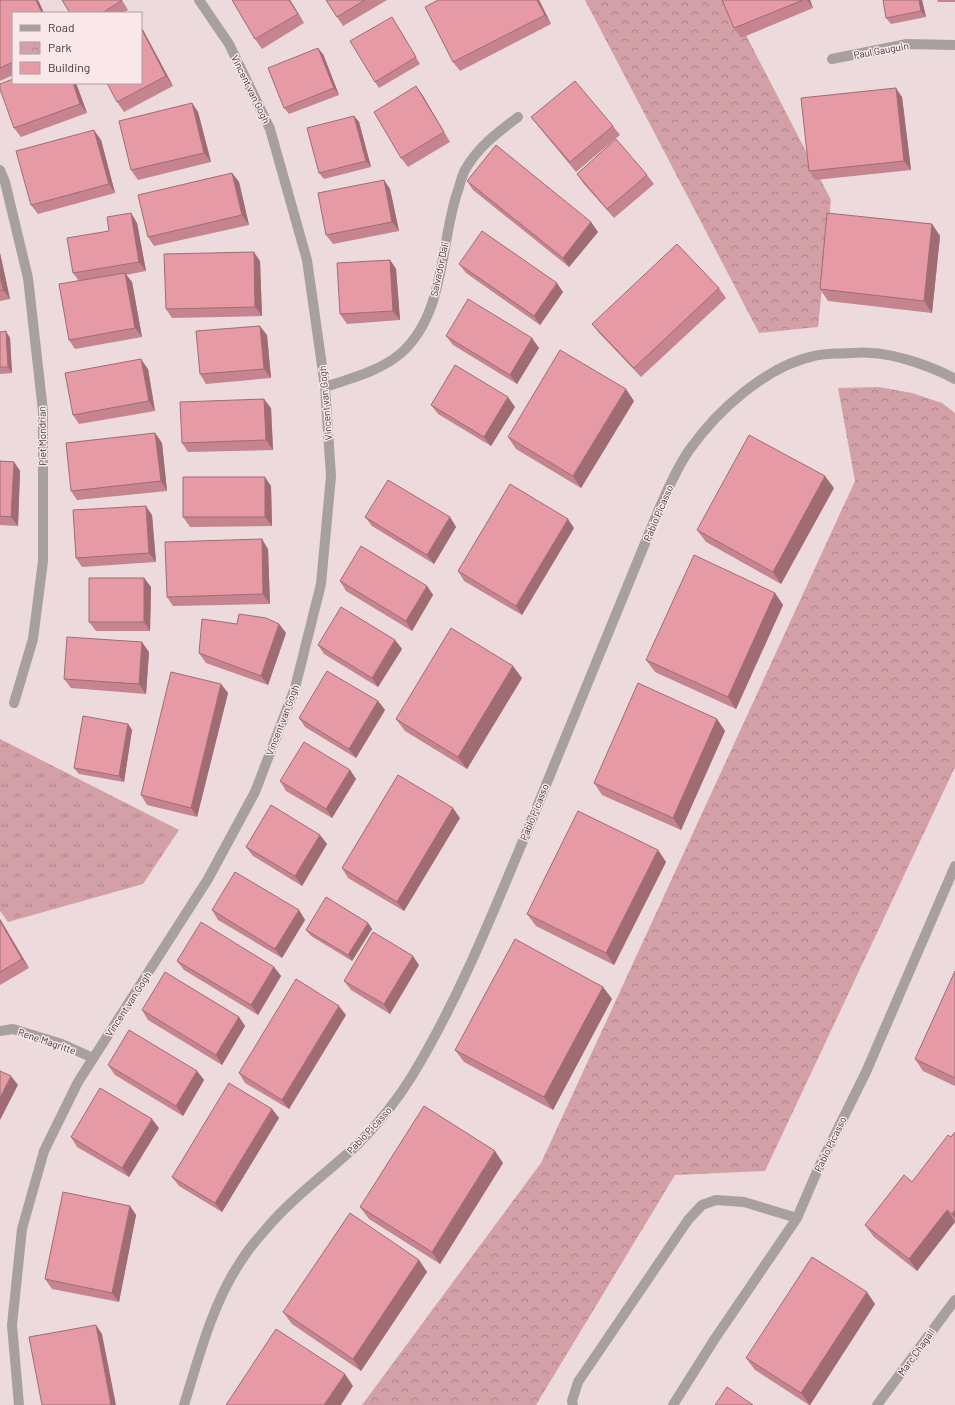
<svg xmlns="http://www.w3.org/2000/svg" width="955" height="1405" font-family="Barlow,sans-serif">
  <defs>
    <pattern id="grass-tufts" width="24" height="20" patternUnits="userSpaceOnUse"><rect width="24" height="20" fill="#d4a0a7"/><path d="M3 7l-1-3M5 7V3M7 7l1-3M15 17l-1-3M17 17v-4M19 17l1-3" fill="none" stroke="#ad8389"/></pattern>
    <pattern id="park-crowns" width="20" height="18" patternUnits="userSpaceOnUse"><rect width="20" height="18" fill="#d4a0a7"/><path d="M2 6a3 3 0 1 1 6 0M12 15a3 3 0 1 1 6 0" fill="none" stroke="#ad8389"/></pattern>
  </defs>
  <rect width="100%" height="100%" fill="#ecdadc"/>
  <!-- grass -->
  <path fill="url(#grass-tufts)" d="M0 739 179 830 143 884 8 922 0 911Z"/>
  <!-- park -->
  <path fill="url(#park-crowns)" d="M585 0H728L831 200 818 327 759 333Z
    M879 387 912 393 942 403 955 413V767L765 1171 675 1175 536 1405H362L541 1163 855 481 838 388Z"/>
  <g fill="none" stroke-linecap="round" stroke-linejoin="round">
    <!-- minor -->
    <path stroke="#a79fa0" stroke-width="10" d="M832 59 907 44 955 45
      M0 170 5 182 28 278 43 411V561L33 639 14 703
      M325 387C351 378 378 372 400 354 445 315 440 246 457 193 460 186 461 177 465 170 478 147 497 133 518 117
      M0 1031 13 1029 62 1044 93 1058
      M19 1405 12 1325 22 1229 44 1151 78 1082 208 879 255 792 295 688 321 584 331 476 325 387 307 260 270 129 229 44 199 0
      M184 1405C199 1357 212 1304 241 1261 248 1250 257 1239 266 1229 293 1197 327 1173 357 1145 378 1124 396 1102 412 1076 460 997 494 910 530 824 573 719 616 614 659 509 668 489 677 467 690 449 717 411 766 366 814 356 825 353 838 354 850 353 857 353 864 352 871 353 897 354 933 367 955 379
      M573 1405 572 1401 578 1382 688 1220 702 1205 716 1200 744 1202 797 1218
      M673 1405 714 1340 797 1218 818 1169 866 1072 955 866"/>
    <!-- tertiary -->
    <path stroke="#a79fa0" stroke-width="10" d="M877 1405 955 1300"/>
  </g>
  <!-- wall -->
  <path fill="#c5848f" d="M0 0H38L44 13H13V75L0 81Z
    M62 0H122L128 10 123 13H70Z
    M232 0H290L304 23 262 49 255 39Z
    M326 0H387L343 26Z
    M438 0H539L551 24 460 71 453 62Z
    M722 0H810L813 8 741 38 734 28Z
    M883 0H922L926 17 891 24 886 18Z
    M937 0H955V2H938Z
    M392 17 420 64 379 88 375 82Z
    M143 30 173 86 124 112 117 102Z
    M323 54 339 95 289 114 284 108Z
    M13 83H76L87 113 21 137 14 128Z
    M416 86 423 96 450 142 408 167 401 158Z
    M902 97 911 170 815 180 809 171Z
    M192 103 198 112 211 162 138 180 131 170Z
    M354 116 359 122 371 167 324 179 319 173Z
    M531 117 613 126 620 135 576 172 538 126Z
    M101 140 115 193 38 214 31 205Z
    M232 173 239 182 249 225 154 246 148 237Z
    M577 174 647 175 654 184 614 218 583 183Z
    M384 180 390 189 399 231 333 244 326 235Z
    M467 181 591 222 598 232 569 267 473 190Z
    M131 213 137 223 146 271 126 275 132 282 142 337 75 349 69 340 79 281 73 273Z
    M932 224 940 236 932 313 828 301 820 289Z
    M0 253 10 299 0 301Z
    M390 260 396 269 400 320 347 324 340 314Z
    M260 261 262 316 172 318 166 309Z
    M459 264 563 292 540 325 466 273Z
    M719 288 726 298 641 377 599 333 592 324Z
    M0 332 10 338 12 373 0 374Z
    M267 335 271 378 206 384 200 374Z
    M446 336 539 348 517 384 453 345Z
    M148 369 155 411 79 424 73 415Z
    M634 401 581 488 516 449 508 437Z
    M431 405 515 407 491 446 438 414Z
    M271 408 273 450 188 452 182 443Z
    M155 433 162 443 167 491 77 500 71 491Z
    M0 461 14 462 20 471 18 526 0 525Z
    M271 486 272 526 190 527 183 517Z
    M834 488 781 584 706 542 697 530Z
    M152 515 156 562 82 567 76 558Z
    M365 517H450L456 527 434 564 372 526Z
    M574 528 522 615 464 581 458 571Z
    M268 549 270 604 173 606 167 597Z
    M144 578 151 587 150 631H96L89 622Z
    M340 581 427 586 433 595 412 631 346 591Z
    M775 593 783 605 736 709 655 672 646 660Z
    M237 624H279L286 633 268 685 206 663 199 653Z
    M395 640 402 649 378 687 324 654 318 645Z
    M149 652 146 694 71 688 64 679Z
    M522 678 467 769 405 731 396 719Z
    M221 684 228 693 197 817 147 805 141 795Z
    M378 701 385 710 356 758 305 727 299 718Z
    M717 719 725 731 681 830 602 795 594 783Z
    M128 724 132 730 124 782 79 774 74 768Z
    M350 770 356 779 332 818 286 791 280 781Z
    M460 818 404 911 348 878 342 868Z
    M320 835 327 844 302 886 253 856 246 847Z
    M658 850 666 862 614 965 536 926 527 914Z
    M212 910H299L305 920 282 958 218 920Z
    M0 919 29 968 0 985Z
    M368 923 372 929 352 961 311 936 306 930Z
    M177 961 274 967 281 976 258 1015 184 970Z
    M419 965 390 1014 351 990 344 981Z
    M955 971V1086L923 1071 915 1059Z
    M603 987 612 999 553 1110 464 1062 455 1050Z
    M142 1010 239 1017 245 1026 222 1065 148 1020Z
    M346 1015 289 1109 245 1083 239 1073Z
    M108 1065 197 1071 204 1080 183 1116 115 1075Z
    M272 1109 279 1118 222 1212 179 1186 172 1177Z
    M159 1128 129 1177 77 1147 71 1137Z
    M955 1132V1222L917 1271 874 1237 865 1225 912 1182Z
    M503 1163 440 1264 369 1219 360 1207Z
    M130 1206 136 1215 119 1302 52 1289 45 1279Z
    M419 1260 427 1272 361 1371 292 1324 283 1312Z
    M875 1304 810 1405H809L755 1370 746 1358Z"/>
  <!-- shaded-wall -->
  <path fill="#a06c74" d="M36 0H38L44 13H42Z
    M289 0H290L304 23 298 14Z
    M537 0H539L551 24 545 15Z
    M807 0H810L813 8Z
    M919 0H922L926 17 921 11Z
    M141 26 143 30 173 86 166 76 141 28Z
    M318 48 323 54 339 95 334 88Z
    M73 83H76L87 113 80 104Z
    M416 86 423 96 450 142 444 132Z
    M896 88 902 97 911 170 904 161Z
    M192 103 198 112 211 162 204 153Z
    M354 116 359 122 371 167 366 161Z
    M94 130 101 140 115 193 109 184Z
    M232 173 239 182 249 225 242 215Z
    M384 180 390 189 399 231 392 222Z
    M131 213 137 223 146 271 139 262Z
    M591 222 598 232 569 267 563 258Z
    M932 224 940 236 932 313 924 301Z
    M254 252 260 261 262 316 255 307Z
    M0 253 10 299 3 290 0 274Z
    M390 260 396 269 400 320 393 311Z
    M125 273 132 282 142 337 135 328Z
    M557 283 563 292 540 325 534 316Z
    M260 326 267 335 271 378 264 369Z
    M6 331 10 338 12 373 8 367Z
    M532 338 539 348 517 384 510 375Z
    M141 359 148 369 155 411 149 401Z
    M626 389 634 401 581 488 573 476Z
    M508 397 515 407 491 446 484 437Z
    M264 399 271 408 273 450 266 440Z
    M155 433 162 443 167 491 161 481Z
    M14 462 20 471 18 526 11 517Z
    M825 476 834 488 781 584 773 572Z
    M265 477 271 486 272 526 265 517Z
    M146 506 152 515 156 562 149 553Z
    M450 517 456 527 434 564 427 555Z
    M568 519 574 528 522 615 516 606Z
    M262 539 268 549 270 604 263 594Z
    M144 578 151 587 150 631 144 622Z
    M427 586 433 595 412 631 406 621Z
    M775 593 783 605 736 709 728 697Z
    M279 624 286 633 268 685 261 676Z
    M395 640 402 649 378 687 372 678Z
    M142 642 149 652 146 694 139 684Z
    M513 666 522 678 467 769 458 757Z
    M221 684 228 693 197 817 191 808Z
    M378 701 385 710 356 758 349 749Z
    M717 719 725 731 681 830 673 818Z
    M128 724 132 730 124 782 119 776Z
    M350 770 356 779 332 818 326 809Z
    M453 808 460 818 404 911 397 902Z
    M320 835 327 844 302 886 295 876Z
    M658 850 666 862 614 965 606 953Z
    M299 910 305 920 282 958 275 949Z
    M0 919 29 968 22 959 0 921Z
    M368 923 372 929 352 961 348 955Z
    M413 956 419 965 390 1014 384 1004Z
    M274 967 281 976 258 1015 251 1005Z
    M603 987 612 999 553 1110 544 1097Z
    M339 1006 346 1015 289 1109 282 1100Z
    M239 1017 245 1026 222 1065 216 1055Z
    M197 1071 204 1080 183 1116 176 1106Z
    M11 1076 18 1085 0 1120V1098Z
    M272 1109 279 1118 222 1212 215 1203Z
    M152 1119 159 1128 129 1177 122 1168Z
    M495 1151 503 1163 440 1264 432 1252Z
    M130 1206 136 1215 119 1302 112 1293Z
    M947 1210 955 1222 917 1271 909 1259Z
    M955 1210V1218L952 1214Z
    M419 1260 427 1272 361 1371 353 1359Z
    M867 1292 875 1304 810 1405 801 1393Z
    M96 1325 102 1334 116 1405H111Z
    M345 1374 353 1386 341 1405H324Z"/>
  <!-- building -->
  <path fill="#e59aa6" stroke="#a06c74" d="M0 0H36L42 13H13V62L0 68Z
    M62 0H121V1L102 13H70Z
    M232 0H289L298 14 255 39Z
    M326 0H365L337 17Z
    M438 0H537L545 15 453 62 425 7Z
    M722 0H803L734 28Z
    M883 0H919L921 11 886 18Z
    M392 17 416 57 375 82 350 41Z
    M141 28 166 76 117 102 107 83H141Z
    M318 48 334 88 284 108 268 68Z
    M13 79V83H73L80 104 14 128 0 89V84Z
    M575 81 613 126 570 162 531 117Z
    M416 86 444 132 401 158 374 112Z
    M896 88 904 161 809 171 801 98Z
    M192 103 204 153 131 170 119 121Z
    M354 116 366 161 319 173 307 128Z
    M94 130 109 184 31 205 16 151Z
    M616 139 647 175 607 209 577 174Z
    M496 145 591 222 563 258 467 181Z
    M232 173 242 215 148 237 138 195Z
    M384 180 392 222 326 235 318 193Z
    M131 213 139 262 73 273 67 238 109 231 107 217Z
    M827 213 932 224 924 301 820 289Z
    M482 231 557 283 534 316 459 264Z
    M677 244 719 288 634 368 592 324Z
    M254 252 255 307 166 309 164 254Z
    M390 260 393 311 340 314 337 263Z
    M125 273 135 328 69 340 59 284Z
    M0 274 3 290H0Z
    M468 299 532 338 510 375 446 336Z
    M260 326 264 369 200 374 196 331Z
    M6 331 8 367H0V332Z
    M560 350 626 389 573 476 508 437Z
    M141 359 149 401 73 415 65 373Z
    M455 365 508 397 484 437 431 405Z
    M264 399 266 440 182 443 180 402Z
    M155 433 161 481 71 491 66 443Z
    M749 435 825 476 773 572 697 530Z
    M0 461 14 462 11 517 0 516Z
    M183 477H265V517H183Z
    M388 480 450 517 427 555 365 517Z
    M510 484 568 519 516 606 458 571Z
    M146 506 149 553 76 558 73 510Z
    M262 539 263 594 167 597 165 542Z
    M361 546 427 586 406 621 340 581Z
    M694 555 775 593 728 697 646 660Z
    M89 578H144V622H89Z
    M341 607 395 640 372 678 318 645Z
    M239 614 266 618 279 624 261 676 199 653 202 619 237 624Z
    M451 628 513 666 458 757 396 719Z
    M67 637 142 642 139 684 64 679Z
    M327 671 378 701 349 749 299 718Z
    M171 672 221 684 191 808 141 795Z
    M638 683 717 719 673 818 594 783Z
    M83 716 128 724 119 776 74 768Z
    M304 742 350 770 326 809 280 781Z
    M398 775 453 808 397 902 342 868Z
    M271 805 320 835 295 876 246 847Z
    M578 811 658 850 606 953 527 914Z
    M235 872 299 910 275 949 212 910Z
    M326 897 368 923 348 955 306 930Z
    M0 921 22 959 0 972Z
    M201 922 274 967 251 1005 177 961Z
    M373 932 413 956 384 1004 344 981Z
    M515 939 603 987 544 1097 455 1050Z
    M955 971V1078L915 1059Z
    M165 972 239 1017 216 1055 142 1010Z
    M296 979 339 1006 282 1100 239 1073Z
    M129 1030 197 1071 176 1106 108 1065Z
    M0 1071 11 1076 0 1098Z
    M229 1083 272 1109 215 1203 172 1177Z
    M100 1088 152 1119 122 1168 71 1137Z
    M424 1106 495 1151 432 1252 360 1207Z
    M955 1132V1210L952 1214 947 1210 909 1259 865 1225 904 1175 912 1182 948 1135 951 1137Z
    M63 1192 130 1206 112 1293 45 1279Z
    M350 1213 419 1260 353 1359 283 1312Z
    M812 1257 867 1292 801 1393 746 1358Z
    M96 1325 111 1405H42L29 1337Z
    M276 1329 345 1374 324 1405H226Z
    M727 1387 753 1405H715Z"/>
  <g text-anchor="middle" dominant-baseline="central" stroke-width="3" stroke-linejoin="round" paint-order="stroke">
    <!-- street labels -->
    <g font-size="10" fill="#3d3637" stroke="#f9e7e9">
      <text transform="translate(881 50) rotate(-10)">Paul Gauguin</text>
      <text transform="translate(251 89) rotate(64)">Vincent van Gogh</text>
      <text transform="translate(439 269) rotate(-78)">Salvador Dali</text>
      <text transform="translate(325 403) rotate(-95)">Vincent van Gogh</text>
      <text transform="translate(42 436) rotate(-91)">Piet Mondrian</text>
      <text transform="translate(658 513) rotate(-67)">Pablo Picasso</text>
      <text transform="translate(282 720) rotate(-69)">Vincent van Gogh</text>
      <text transform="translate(534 812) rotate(-68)">Pablo Picasso</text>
      <text transform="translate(128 1004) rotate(-57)">Vincent van Gogh</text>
      <text transform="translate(47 1041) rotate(19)">Rene Magritte</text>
      <text transform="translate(369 1130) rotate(-47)">Pablo Picasso</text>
      <text transform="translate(830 1144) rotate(-64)">Pablo Picasso</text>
      <text transform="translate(916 1352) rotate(-54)">Marc Chagall</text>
    </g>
  </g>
  <!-- legend -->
  <rect x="12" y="12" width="130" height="72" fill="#f9e7e9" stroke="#aea0a2"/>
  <rect x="20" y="25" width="20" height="6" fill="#a79fa0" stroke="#aea0a2"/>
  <text x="48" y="32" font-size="12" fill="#3d3637">Road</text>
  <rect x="20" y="42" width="20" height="12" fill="url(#park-crowns)" stroke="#aea0a2"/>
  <text x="48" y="52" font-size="12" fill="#3d3637">Park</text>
  <rect x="20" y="62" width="20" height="12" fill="#e59aa6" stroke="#aea0a2"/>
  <text x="48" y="72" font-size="12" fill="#3d3637">Building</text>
</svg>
